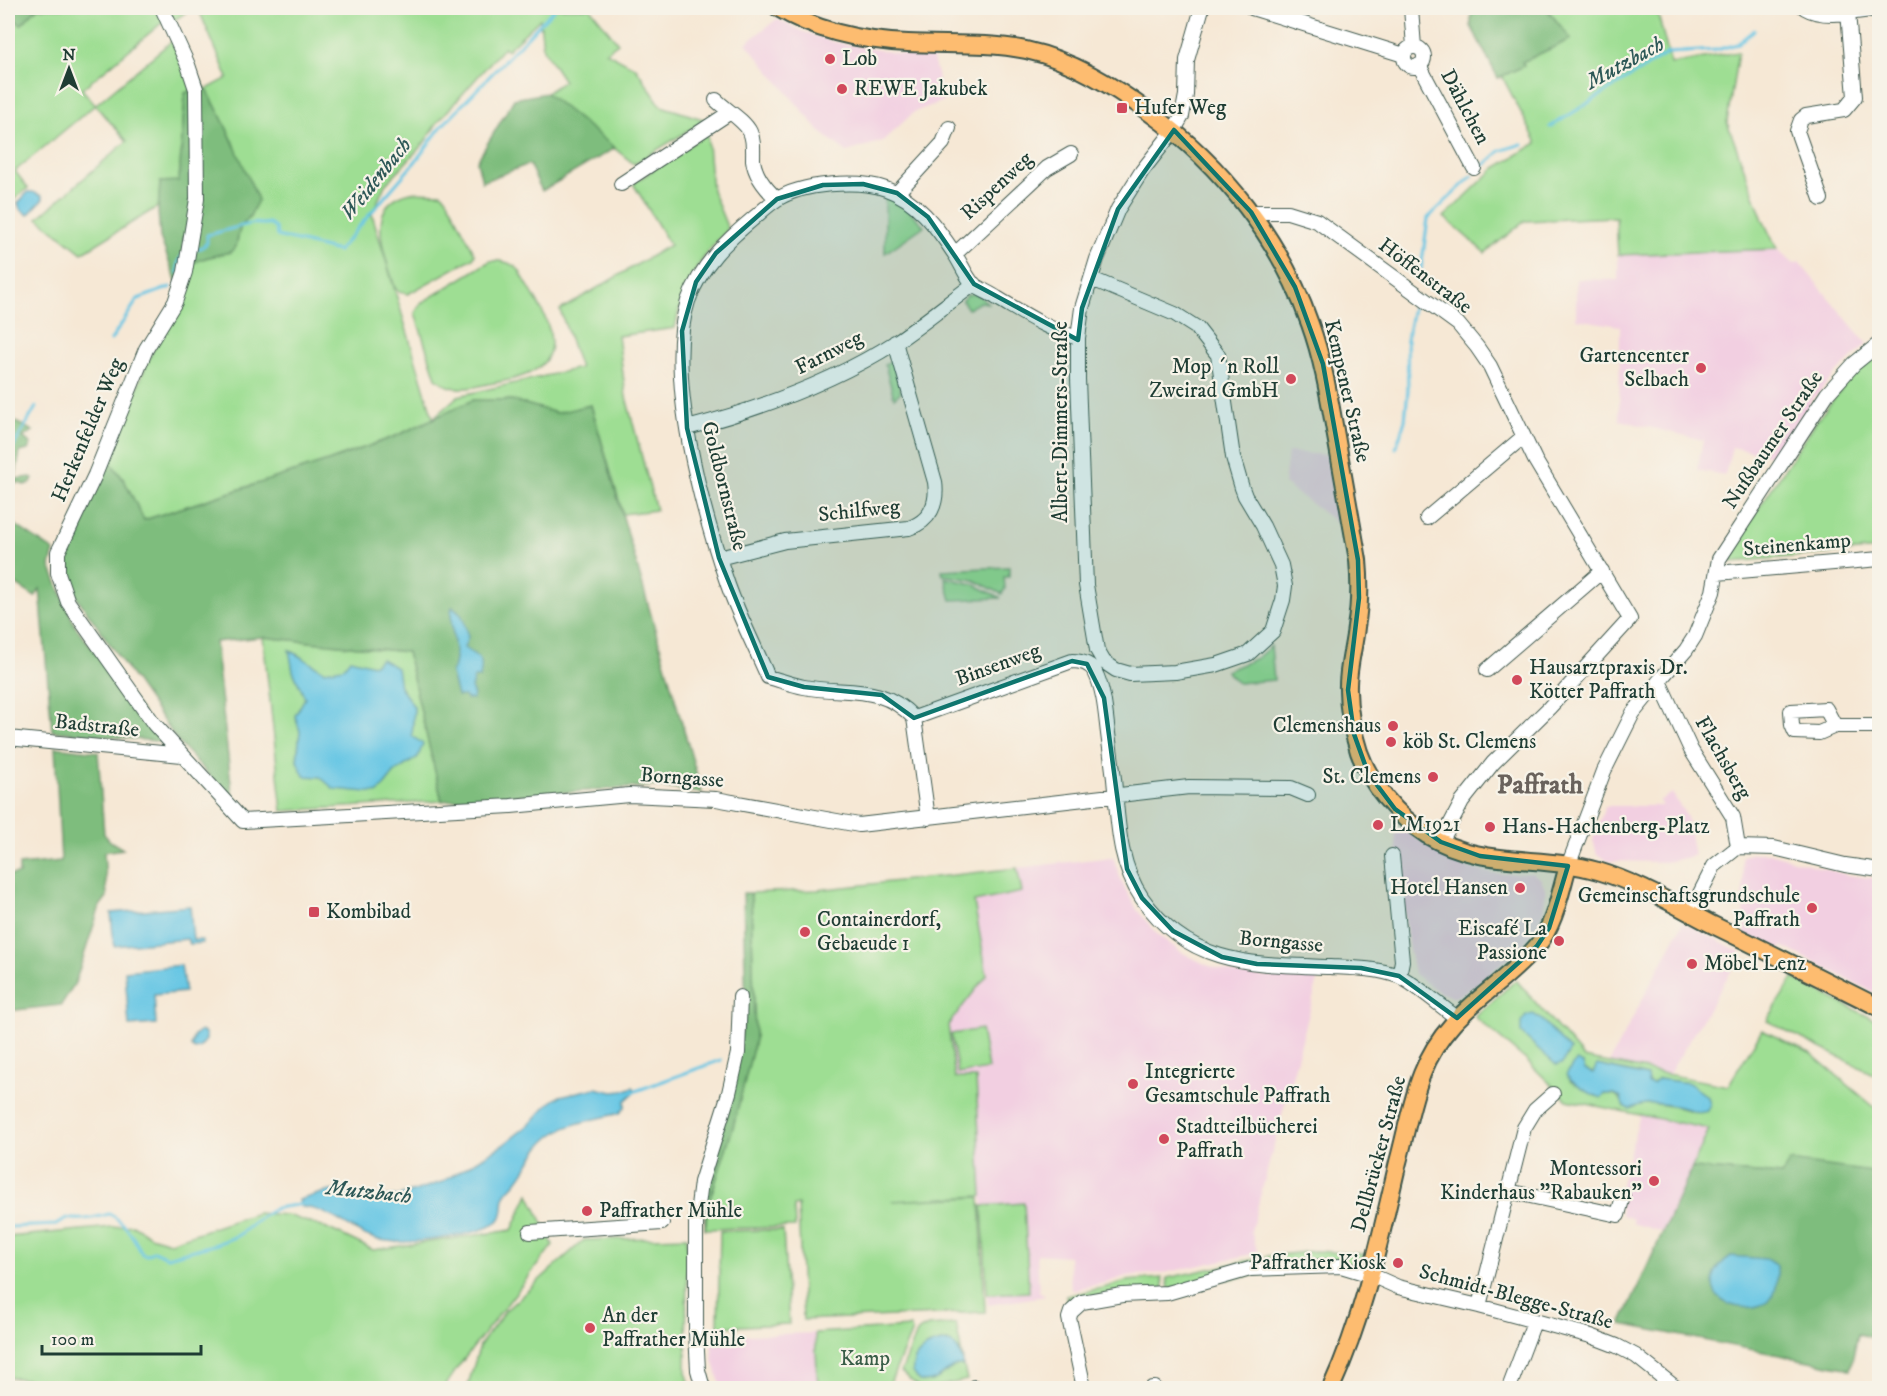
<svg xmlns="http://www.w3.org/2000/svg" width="1887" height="1396" font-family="'IM FELL DW Pica',serif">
  <rect width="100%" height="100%" fill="#f7f3e8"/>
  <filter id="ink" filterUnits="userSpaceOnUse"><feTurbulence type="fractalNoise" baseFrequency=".0167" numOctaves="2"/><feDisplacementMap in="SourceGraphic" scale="12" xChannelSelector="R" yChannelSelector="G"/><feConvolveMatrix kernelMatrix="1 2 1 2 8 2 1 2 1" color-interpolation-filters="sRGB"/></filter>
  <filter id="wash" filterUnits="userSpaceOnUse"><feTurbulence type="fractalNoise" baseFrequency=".008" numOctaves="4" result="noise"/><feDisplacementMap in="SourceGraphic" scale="24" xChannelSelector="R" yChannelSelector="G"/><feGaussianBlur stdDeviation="1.35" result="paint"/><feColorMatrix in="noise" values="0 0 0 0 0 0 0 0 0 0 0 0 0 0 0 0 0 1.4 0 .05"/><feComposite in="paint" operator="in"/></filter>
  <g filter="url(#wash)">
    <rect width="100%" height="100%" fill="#f6e8d5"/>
    <!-- built -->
    <path fill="#f2cfe1" d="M777 19 804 32 834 42 901 54 932 55 944 101 914 112 883 141 847 152 820 132 746 43Z
      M1777 249 1794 264 1799 262 1867 344 1837 372 1813 399 1776 457 1732 447 1725 475 1697 470 1703 440 1619 420 1620 326 1576 319V279L1618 280V255Z
      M1288 452 1328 455 1340 525 1284 484Z
      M1672 793 1687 817 1694 856 1666 862 1607 861 1597 854 1593 840 1605 806H1663L1659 801Z
      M1400 828 1460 866 1495 874 1532 873 1541 879 1546 890 1543 911 1539 923 1523 945 1477 984 1458 996H1450L1439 992 1414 974 1408 944 1395 834Z
      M1754 853H1769L1847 875 1879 879V995L1782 946 1779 955 1745 938 1742 856Z
      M1113 857 1123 885 1138 911 1157 934 1181 952 1207 965 1236 974 1265 977 1319 976 1251 1231 1258 1253 1164 1273 1127 1276 1105 1283 1071 1290 1069 1256 1037 1254 1039 1291 1045 1296 988 1305 976 1078H955L948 1025 987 975 973 902 1022 892 1017 868Z
      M1683 922 1742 953 1669 1074 1609 1063Z
      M1640 1115 1709 1129 1663 1232 1632 1223 1633 1219 1622 1215 1618 1195Z
      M815 1333 818 1388H721L713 1359 711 1341 713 1338 716 1336Z"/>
    <!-- green -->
    <path fill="#9ede93" stroke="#5e8e64" stroke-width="1.5" fill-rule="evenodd" d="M37 8H158L164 21 82 89 95 105 173 40 192 90 185 94 179 182H160L159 206 82 253 38 218 127 141 95 105 15 171 28 188 8 204V13L21 25Z
      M165 8H192L172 22Z
      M198 8H590L618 43 606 52 636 68 661 106 706 120 634 164 546 93 564 81 543 49 540 19 507 50 504 47 437 123 424 143 385 185 372 214 433 418 458 396 580 368 560 310 670 245 634 185V183L707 133 712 190 728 229C698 260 683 285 675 328L618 336 626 397 656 510 623 514 591 405 557 413 511 400H473L396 436 328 461 144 520 124 480 107 458 123 425 143 373 192 263 205 258 230 252 238 237 240 228 250 216 235 145 207 89 228 78Z
      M1546 8H1660L1657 11 1671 64 1738 52 1727 122 1763 220 1777 249 1618 255 1616 217 1525 221 1485 253 1444 217 1495 168 1537 143 1502 76 1524 66 1522 62 1571 39Z
      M411 192 441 193 446 197 475 254 473 258 408 294 399 292 395 288C386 256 361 203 411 192Z
      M885 196 905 206 924 226 885 253Z
      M490 261C502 260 511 262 519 270 530 291 550 317 551 342 551 374 513 380 488 384 476 387 463 390 451 387 445 385 441 382 436 378L415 313 421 303Z
      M972 294 978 295 988 303 980 302 968 309 962 300 967 295Z
      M1879 353V549L1732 562 1729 553 1817 420 1848 381Z
      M892 360 901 392 894 398 885 365Z
      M1009 567V577H1004L1005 589 1002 594 974 580 943 575 942 570Z
      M945 578 973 584 1001 598 951 600Z
      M263 637 407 652 442 801 282 811ZM290 650 324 672 343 669 350 659 373 665 400 687 414 707 412 736 418 757 395 772 378 793 320 777 297 761 300 731 295 716 305 698 293 671Z
      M1271 646 1274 680 1238 683 1226 671 1257 658Z
      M1017 868 1022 892 974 902 987 975 948 1025 955 1078H976L982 1196 891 1201 980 1197 985 1312 803 1320 798 1205 794 1206 795 1227 705 1229 708 1205 733 1127 755 1040 751 893 817 890Z
      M1793 978 1879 1022V1077L1767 1021Z
      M1516 980 1584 1058 1728 1086 1762 1030 1810 1053 1879 1111V1177L1873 1172 1782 1175 1692 1168 1709 1129 1567 1100 1527 1061 1475 1017ZM1583 1064 1585 1070 1593 1073 1598 1065 1640 1074 1647 1076 1648 1083 1653 1084 1659 1079 1688 1083 1708 1097 1700 1113 1676 1107 1652 1103 1625 1107C1618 1091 1611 1093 1595 1096 1588 1089 1578 1087 1570 1081Z
      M981 1029 988 1069 958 1074 951 1034Z
      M529 1194 553 1245 458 1367 444 1388H99L8 1377V1237L133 1225 150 1236 170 1242 257 1213 287 1215 331 1230 373 1250 512 1230Z
      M1024 1203 1029 1292 987 1294 982 1206Z
      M783 1230 789 1324 718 1327 720 1231Z
      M687 1237 686 1372 691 1388H467L480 1345 506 1310 584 1240Z
      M1315 1251 1364 1254 1362 1264 1355 1266 1338 1262 1169 1289 1167 1278 1269 1256Z
      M1162 1278 1164 1289 1114 1292 1067 1302 1066 1296 1107 1287 1126 1281Z
      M956 1324 963 1361 959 1350 948 1342H943L928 1346 914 1360 919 1381C942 1386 945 1363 964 1366L967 1380 930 1388H920L901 1372 917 1333 920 1330 928 1326Z
      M910 1327 912 1331 888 1388H818L815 1333Z"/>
    <!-- forest -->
    <path fill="#7ebd7d" stroke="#4e7d58" stroke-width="1.5" d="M8 8H37L21 25 8 13Z
      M1471 8H1546L1571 39 1522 62 1524 66 1498 78 1471 26Z
      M194 70C221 110 239 155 258 200L250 216 240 228 236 247 230 252 205 258 192 263Z
      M192 90 194 197 187 235H184L183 269 177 283 160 237 158 211 160 182 179 181 185 93Z
      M546 93 615 148 542 191 529 164 482 182 477 161 514 99Z
      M473 400H511L557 413 591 405 702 793 655 786 442 801 407 652 263 637 215 642 233 801 179 743 62 576 61 559 108 459 124 480 144 520 328 461 396 436Z
      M8 418 33 431 23 437 31 444 28 450 20 452 15 479 31 477 33 479 31 483 24 485 18 482 8 489Z
      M8 520 54 551 50 566 75 626 166 742 52 731 40 589 35 597 8 579Z
      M55 747 98 752 104 834 110 841 123 849 104 852 107 897 100 906 75 983 61 1005 8 1011V875L19 874V865L61 861Z
      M743 893H751L755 1040 733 1127 708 1205 705 1229 704 1200 710 1169 746 1013Z
      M1789 1161 1873 1172 1879 1177V1339L1858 1334 1850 1369 1621 1324 1692 1168 1782 1175Z"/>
    <!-- water -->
    <path fill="#66c6e4" stroke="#42828c" stroke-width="1.5" d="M28 192H33L42 196 43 199 28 215 20 209 18 203Z
      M452 607C465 613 464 625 468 637L464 648C480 659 484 656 480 678H474L471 688 474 695 472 699H466L464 696H457L451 673C462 653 447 626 452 607Z
      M289 650 324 671 343 668 350 659 373 665 381 659 397 668 400 687 414 707 412 736 423 744 418 757 395 772 378 793 334 789 320 777 304 776 297 761 300 731 295 716 305 698 293 671Z
      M190 906 193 940H202L203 943 190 944 187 939 114 946 111 913Z
      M181 965 185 992 154 995 156 1024 129 1026 125 971Z
      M1533 1014 1540 1018 1570 1050 1562 1064 1556 1065 1521 1033V1023L1526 1016Z
      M201 1031 206 1034V1040L199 1048 194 1049 191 1046 194 1035Z
      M1577 1061 1583 1064 1585 1070 1593 1073 1597 1065 1647 1076 1648 1083 1653 1084 1659 1079 1689 1083 1708 1097 1710 1104 1707 1111C1699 1114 1696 1111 1688 1109 1669 1105 1648 1099 1630 1109 1624 1107 1622 1105 1621 1098L1615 1094H1605L1602 1098C1592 1095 1572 1084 1566 1075L1573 1064Z
      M633 1087 636 1091 625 1101V1107L620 1113C599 1119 569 1122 551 1136 536 1147 529 1166 518 1180 514 1186 506 1191 504 1198 502 1205 505 1213 499 1220 486 1235 419 1242 398 1242 391 1241 382 1241 375 1239 349 1231 329 1208 301 1207L299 1200 328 1191H345L372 1197 399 1196 442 1182 503 1145 531 1123 548 1104 560 1096 596 1088 613 1092 623 1091Z
      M1731 1256 1766 1259 1777 1266C1777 1276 1778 1285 1774 1294 1764 1317 1705 1310 1714 1277 1716 1267 1723 1261 1731 1256Z
      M943 1342C959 1343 960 1353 964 1366 945 1363 942 1386 919 1381L913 1372C911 1355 927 1344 943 1342Z"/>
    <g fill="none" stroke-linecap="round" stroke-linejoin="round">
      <!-- stream -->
      <path stroke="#66c6e4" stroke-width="3" d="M1550 127 1668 53 1716 50 1737 44 1754 30
        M1479 170 1500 151 1522 144
        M194 249 201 248 207 243V235C222 232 235 227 250 224 257 222 262 226 269 223L276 229 277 236 338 251 415 162 441 127 555 8
        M1421 269 1428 218 1472 176
        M178 273V264L182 256
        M111 340 138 299 171 287
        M1396 448 1405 420 1408 390 1407 338 1413 308
        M8 469 12 449 36 407
        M633 1092 721 1060
        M8 1227 56 1225 66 1218C82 1221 94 1218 109 1214 125 1221 135 1239 142 1254L147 1255 154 1251 167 1257 217 1244 239 1235 257 1220 276 1208 303 1204"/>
    </g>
  </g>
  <g filter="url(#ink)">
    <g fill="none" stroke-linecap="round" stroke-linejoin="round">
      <defs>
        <path id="minor" d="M162 8 188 65 196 89 197 199 185 272 175 302 146 349 95 475 63 542 58 552V573L68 602 154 724 243 821 511 806 629 795 716 799 859 825 1189 787 1291 788 1308 795
          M1252 8 1404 55
          M1411 8 1414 47
          M1805 8C1825 20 1857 11 1880 9
          M1404 57a10 10 0 1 1 20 0a10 10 0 1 1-20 0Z
          M1419 65 1474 168
          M716 100C726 110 744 120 750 132 754 140 753 150 753 160 755 176 765 188 777 199
          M621 184 729 113
          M897 193 943 143 949 128
          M1821 199 1797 131 1801 120 1806 116 1844 110 1855 97 1848 12
          M1251 212H1288L1317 221 1458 324 1477 347 1490 366 1535 460 1630 619 1549 708 1493 763 1462 802 1441 842
          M955 254 1047 168 1071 154
          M1092 279 1175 314 1197 328 1218 355 1233 457 1242 488 1245 496 1263 526 1281 565 1285 586 1283 600 1273 631 1248 654 1216 665 1175 672 1130 674 1116 670 1104 662 1097 650 1086 585 1078 379V338L1082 308 1097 259 1118 209 1142 171 1174 130 1182 116 1186 95 1187 60 1202 8
          M687 428C760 409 832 383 896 342 923 324 948 303 974 284
          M1427 518 1523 437
          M719 558 785 541 909 528C930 521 938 504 935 482L895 342
          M1717 573 1880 559
          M1487 670 1602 571
          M1659 681 1691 750 1733 817 1738 847
          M914 718 1072 661C1081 661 1090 663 1095 672 1103 688 1105 707 1107 725 1109 743 1112 761 1114 779 1118 820 1118 863 1142 898 1190 967 1255 964 1330 967 1352 968 1376 968 1398 976 1412 981 1443 1008 1457 1018
          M1835 726 1819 733 1795 732 1792 725 1791 711 1826 709 1835 726H1880
          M8 738 182 755
          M928 818 914 718C881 683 847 695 804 687 792 685 780 680 768 677 755 647 739 616 728 585 703 513 664 375 688 301 701 265 726 241 755 217 762 211 768 205 776 200 801 183 858 179 886 189 916 199 937 227 954 253 961 263 965 275 973 284 979 289 990 293 997 298 1023 313 1048 330 1078 338
          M1738 847 1774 848 1845 865 1880 870
          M1392 856 1402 961 1399 976
          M1568 866 1604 771 1633 713 1664 675 1686 650 1695 636 1713 592 1719 559 1827 394 1854 364 1880 343
          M1690 913 1714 866 1738 847
          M1508 1191 1618 1215 1623 1196
          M530 1232 662 1223
          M1479 1306 1524 1128 1535 1110 1553 1094
          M974 1387 975 1388
          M703 1388 698 1370 696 1333V1222L701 1182 729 1093 738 1053 740 997
          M1084 1388 1069 1318 1071 1312 1082 1302 1122 1295 1167 1293 1250 1269 1341 1266 1371 1275 1398 1287 1479 1306 1591 1336 1617 1346 1636 1356 1676 1388
          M1152 1388H1155
          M1509 1388 1534 1322"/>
        <path id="major" d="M778 8C816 31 863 41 908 43 947 45 987 42 1026 50 1072 60 1113 86 1150 113 1222 165 1281 240 1310 324 1322 357 1328 391 1334 425 1342 470 1350 515 1358 560 1360 582 1360 605 1356 627 1354 648 1347 669 1348 690 1348 711 1353 733 1359 752 1371 785 1397 816 1427 835 1483 869 1540 854 1598 871 1639 883 1676 906 1713 925 1769 952 1824 980 1880 1008
          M1331 1388C1364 1316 1380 1239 1398 1162 1406 1133 1411 1102 1422 1074 1446 1011 1497 992 1537 946 1555 924 1560 893 1568 866"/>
      </defs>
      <!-- minor casing -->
      <use href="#minor" stroke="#3f574c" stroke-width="16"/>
      <!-- major casing -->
      <use href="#major" stroke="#3f574c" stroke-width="20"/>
      <!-- minor -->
      <use href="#minor" stroke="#fff" stroke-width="14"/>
      <!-- major -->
      <use href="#major" stroke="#fdbc6f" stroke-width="16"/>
    </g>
  </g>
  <!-- marked area -->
  <path fill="#0f766e" fill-opacity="0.2" stroke="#0f766e" stroke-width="4.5" stroke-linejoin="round" d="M1174 130 1251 212 1295 287 1323 364 1358 560 1359 598 1348 690 1354 734 1368 773 1395 809 1441 842 1480 856 1568 866 1549 928 1537 946 1457 1018 1399 976 1361 968 1257 964 1222 957 1173 931 1142 898 1127 869 1104 698 1087 664 1072 661 914 718 882 695 804 687 768 677 719 558 687 428 682 331 696 282 716 253 777 199 823 185 863 184 897 193 928 217 974 284 1078 340 1082 308 1118 209Z"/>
  <!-- markers -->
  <g fill="#d1495b" stroke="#f7f3e8" stroke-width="2">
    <circle cx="830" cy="59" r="6"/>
    <circle cx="842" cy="89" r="6"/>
    <rect x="1116" y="102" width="12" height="12" rx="3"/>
    <circle cx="1701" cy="368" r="6"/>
    <circle cx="1291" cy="379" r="6"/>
    <circle cx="1517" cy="680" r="6"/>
    <circle cx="1393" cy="726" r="6"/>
    <circle cx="1391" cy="742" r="6"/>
    <circle cx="1433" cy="777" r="6"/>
    <circle cx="1378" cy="825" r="6"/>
    <circle cx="1490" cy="827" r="6"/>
    <circle cx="1520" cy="888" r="6"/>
    <circle cx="1812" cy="908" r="6"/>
    <rect x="308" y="906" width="12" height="12" rx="3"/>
    <circle cx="805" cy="932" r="6"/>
    <circle cx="1559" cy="941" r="6"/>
    <circle cx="1692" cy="964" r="6"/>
    <circle cx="1133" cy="1084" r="6"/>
    <circle cx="1164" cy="1139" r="6"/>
    <circle cx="1654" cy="1181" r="6"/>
    <circle cx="587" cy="1211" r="6"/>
    <circle cx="1398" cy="1263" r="6"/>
    <circle cx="590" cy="1328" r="6"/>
  </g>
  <g text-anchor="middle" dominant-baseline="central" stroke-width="4.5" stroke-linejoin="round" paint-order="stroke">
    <!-- poi labels -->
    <g font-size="21" fill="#1f3d34" stroke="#f7f3e8" text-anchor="start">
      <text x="842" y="59">Lob</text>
      <text x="854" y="89">REWE Jakubek</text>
      <text x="1134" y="108">Hufer Weg</text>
      <text x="1689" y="356" text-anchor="end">Gartencenter<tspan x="1689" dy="24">Selbach</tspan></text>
      <text x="1279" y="367" text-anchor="end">Mop ´n Roll<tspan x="1279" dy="24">Zweirad GmbH</tspan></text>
      <text x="1529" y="668">Hausarztpraxis Dr.<tspan x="1529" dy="24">Kötter Paffrath</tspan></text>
      <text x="1381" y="726" text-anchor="end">Clemenshaus</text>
      <text x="1403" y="742">köb St. Clemens</text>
      <text x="1421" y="777" text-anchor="end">St. Clemens</text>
      <text x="1390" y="825">LM1921</text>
      <text x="1502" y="827">Hans-Hachenberg-Platz</text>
      <text x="1508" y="888" text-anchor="end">Hotel Hansen</text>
      <text x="1800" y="896" text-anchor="end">Gemeinschaftsgrundschule<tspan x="1800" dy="24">Paffrath</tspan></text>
      <text x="326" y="912">Kombibad</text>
      <text x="817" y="920">Containerdorf,<tspan x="817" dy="24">Gebaeude 1</tspan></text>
      <text x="1547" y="929" text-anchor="end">Eiscafé La<tspan x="1547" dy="24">Passione</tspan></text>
      <text x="1704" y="964">Möbel Lenz</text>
      <text x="1145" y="1072">Integrierte<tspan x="1145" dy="24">Gesamtschule Paffrath</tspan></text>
      <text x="1176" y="1127">Stadtteilbücherei<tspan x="1176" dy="24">Paffrath</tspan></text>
      <text x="1642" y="1169" text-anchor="end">Montessori<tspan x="1642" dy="24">Kinderhaus "Rabauken"</tspan></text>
      <text x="599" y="1211">Paffrather Mühle</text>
      <text x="1386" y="1263" text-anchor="end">Paffrather Kiosk</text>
      <text x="602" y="1316">An der<tspan x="602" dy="24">Paffrather Mühle</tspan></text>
    </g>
    <!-- street labels -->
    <g font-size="21" fill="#1f3d34" stroke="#f7f3e8">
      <text transform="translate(1465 107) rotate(62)">Dählchen</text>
      <text transform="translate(997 186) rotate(-43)">Rispenweg</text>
      <text transform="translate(1425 276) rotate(37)">Höffenstraße</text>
      <text transform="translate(829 353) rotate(-27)">Farnweg</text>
      <text transform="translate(1347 391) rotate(77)">Kempener Straße</text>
      <text transform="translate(1061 422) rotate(-90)">Albert-Dimmers-Straße</text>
      <text transform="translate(88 430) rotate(-67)">Herkenfelder Weg</text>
      <text transform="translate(1773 440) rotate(-56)">Nußbaumer Straße</text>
      <text transform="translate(724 486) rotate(76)">Goldbornstraße</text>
      <text transform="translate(859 511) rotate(-6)">Schilfweg</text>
      <text transform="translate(1797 545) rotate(-5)">Steinenkamp</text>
      <text transform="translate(998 665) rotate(-20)">Binsenweg</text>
      <text transform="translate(97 726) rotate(6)">Badstraße</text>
      <text transform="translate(1723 758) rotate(60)">Flachsberg</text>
      <text transform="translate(682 778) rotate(4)">Borngasse</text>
      <text transform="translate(1281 942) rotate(5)">Borngasse</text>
      <text transform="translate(1379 1154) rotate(-75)">Dellbrücker Straße</text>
      <text transform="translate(1516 1297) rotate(15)">Schmidt-Blegge-Straße</text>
    </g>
    <!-- park labels -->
    <g font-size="21" fill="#385d47" stroke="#f7f3e8">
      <text x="865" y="1359">Kamp</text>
    </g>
    <!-- water labels -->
    <g font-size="22" font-style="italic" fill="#2d5857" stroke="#f7f3e8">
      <text transform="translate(1625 63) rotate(-29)">Mutzbach</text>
      <text transform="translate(376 179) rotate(-51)">Weidenbach</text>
      <text transform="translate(369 1192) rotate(6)">Mutzbach</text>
    </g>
    <!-- district labels -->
    <g font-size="27" font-weight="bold" fill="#69625c" stroke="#f7f3e8">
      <text x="1540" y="785">Paffrath</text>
    </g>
  </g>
  <!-- margin -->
  <rect width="1887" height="1396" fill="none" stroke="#f7f3e8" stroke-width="30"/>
  <!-- north arrow -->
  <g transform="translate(69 69)" stroke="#f7f3e8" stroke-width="4.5" paint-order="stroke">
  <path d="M0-4.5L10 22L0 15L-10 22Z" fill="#1f3d34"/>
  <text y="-9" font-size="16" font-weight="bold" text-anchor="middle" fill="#1f3d34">N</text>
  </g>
  <!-- scale -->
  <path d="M42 1345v9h159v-9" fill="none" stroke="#1f3d34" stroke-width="3"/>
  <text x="51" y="1345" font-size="18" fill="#1f3d34" stroke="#f7f3e8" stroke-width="4.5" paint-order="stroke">100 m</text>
</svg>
